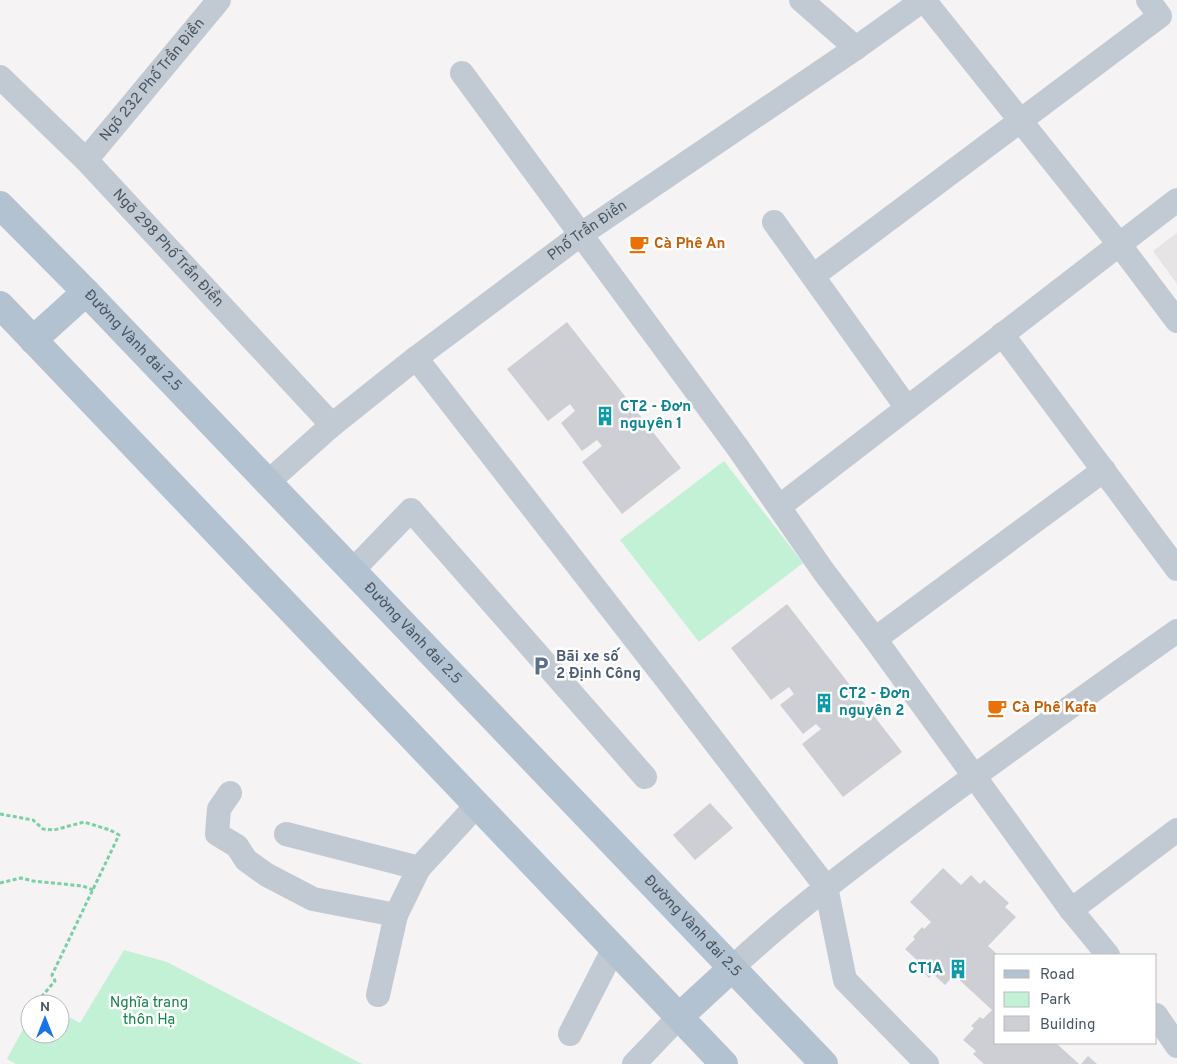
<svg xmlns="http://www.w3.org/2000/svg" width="1177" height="1064" font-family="Overpass,sans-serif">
  <rect width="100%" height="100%" fill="#f5f3f3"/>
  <!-- education -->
  <path fill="#e6e4e5" d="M1177 233V284L1153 251Z"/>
  <!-- green -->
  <path fill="#c3f1d5" d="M724 461 803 563 699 642 620 540Z
    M124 950 167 962 362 1064H16L7 1059 30 1016V1034H60V1012L80 1023Z"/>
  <!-- building -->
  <path fill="#cdcfd5" d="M567 322 681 468 622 514 582 462 602 446 597 440 582 451 561 423 575 411 570 404 548 421 507 369Z
    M787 604 902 752 843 797 802 744 821 729 816 724 803 734 780 705 794 694 789 687 771 700 731 648Z
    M710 803 733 828 695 860 673 835Z
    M943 868 961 885 971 875 980 884 984 880 1009 903 1005 907 1016 917 988 946 998 955H996V1043H1056L1079 1064H984L973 1054 976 1051 963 1040 974 1028 971 1026 980 1017 983 1019 992 1010 954 975 945 985 933 974 929 978 915 964 918 961 905 949 915 939 913 937 922 927 924 929 931 922 910 902Z
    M1088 1056 1097 1064H1081Z"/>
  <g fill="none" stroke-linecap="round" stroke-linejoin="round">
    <!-- path -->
    <path stroke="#7ad0a6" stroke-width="3" stroke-dasharray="4 2.5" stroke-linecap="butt" d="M0 814 33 820 43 829 54 830 84 822 110 830 119 835 52 975 55 981 42 996
      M0 883 21 878 33 881 83 886 93 890"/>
    <!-- minor -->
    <g stroke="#c1cad2" stroke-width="24">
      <path d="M801 0 856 48"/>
      <path d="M924 0 1119 244 1177 321"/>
      <path d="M462 73 738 448 824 572 875 639 1071 910 1108 955"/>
      <path id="s1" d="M0 77 86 160 332 425"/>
      <path id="s2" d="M86 160 219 0"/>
      <path d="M774 222 907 408"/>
      <path d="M813 276 1160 16 1148 0"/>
      <path d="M1002 334 1177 569"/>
      <path d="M416 358 673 688 826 887 845 980 927 1064"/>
      <path id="s3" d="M267 483 332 425 416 358 580 235 856 48 923 0"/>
      <path d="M780 506 1177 200"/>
      <path d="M352 571 411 510 645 777"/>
      <path d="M875 639 1104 470"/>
      <path d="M230 793 219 809 217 834 237 846 246 860 267 875 313 899 396 915"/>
      <path d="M286 834 419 868"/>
      <path d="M1071 910 1177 830"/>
      <path d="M731 969C783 920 839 877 895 835 988 765 1082 698 1177 631"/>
      <path d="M378 995 396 915 419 868 477 805"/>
      <path d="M1156 1015 1177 1046"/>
      <path d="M570 1034 614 948"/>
      <path d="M634 1064 679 1017"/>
    </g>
    <!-- major -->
    <g stroke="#b3c2d1" stroke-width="28">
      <path id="s4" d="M0 205 86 292 824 1064"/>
      <path d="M0 305 724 1064"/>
      <path d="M33 340 86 292"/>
      <path d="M679 1017 731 969"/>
    </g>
  </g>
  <!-- icons -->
  <defs>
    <symbol id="cafe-bare" viewBox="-9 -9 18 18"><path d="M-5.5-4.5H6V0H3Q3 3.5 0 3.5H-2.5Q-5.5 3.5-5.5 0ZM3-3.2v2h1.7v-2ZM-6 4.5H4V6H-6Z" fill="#e8710a" stroke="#fff" stroke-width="2.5" paint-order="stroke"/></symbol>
    <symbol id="building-bare" viewBox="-9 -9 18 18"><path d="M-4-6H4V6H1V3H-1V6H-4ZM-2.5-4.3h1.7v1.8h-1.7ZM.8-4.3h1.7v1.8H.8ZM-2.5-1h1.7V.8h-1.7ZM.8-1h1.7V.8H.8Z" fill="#0f9aa8" stroke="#fff" stroke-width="2.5" paint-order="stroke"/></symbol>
    <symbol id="parking-bare" viewBox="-9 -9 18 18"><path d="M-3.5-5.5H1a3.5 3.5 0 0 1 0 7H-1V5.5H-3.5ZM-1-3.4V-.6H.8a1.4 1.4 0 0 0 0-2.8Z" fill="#5c6f8a" stroke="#fff" stroke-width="2.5" paint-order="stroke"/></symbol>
  </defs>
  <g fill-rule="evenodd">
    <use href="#cafe-bare" x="625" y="230" width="28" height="28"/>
    <use href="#building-bare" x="591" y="402" width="28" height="28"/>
    <use href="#parking-bare" x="527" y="652" width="28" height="28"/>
    <use href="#building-bare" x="810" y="689" width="28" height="28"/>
    <use href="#cafe-bare" x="983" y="694" width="28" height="28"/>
    <use href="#building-bare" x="944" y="955" width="28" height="28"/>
  </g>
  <g text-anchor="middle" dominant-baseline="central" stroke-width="5" stroke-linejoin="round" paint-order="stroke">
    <!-- street labels -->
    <g font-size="15" fill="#4a5661" stroke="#fff">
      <text stroke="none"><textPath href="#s2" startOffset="104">Ngõ 232 Phố Trần Điền</textPath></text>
      <text stroke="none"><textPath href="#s3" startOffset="408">Phố Trần Điền</textPath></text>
      <text stroke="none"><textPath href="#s1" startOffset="240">Ngõ 298 Phố Trần Điền</textPath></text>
      <text stroke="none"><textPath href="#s4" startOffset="190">Đường Vành đai 2.5</textPath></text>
      <text stroke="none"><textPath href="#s4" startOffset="595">Đường Vành đai 2.5</textPath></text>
      <text stroke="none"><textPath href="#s4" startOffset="1000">Đường Vành đai 2.5</textPath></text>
    </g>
    <!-- food labels -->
    <g font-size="15" font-weight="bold" fill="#c56008" stroke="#fff" text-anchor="start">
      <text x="654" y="244">Cà Phê An</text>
      <text x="1012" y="708">Cà Phê Kafa</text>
    </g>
    <!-- culture labels -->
    <g font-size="15" font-weight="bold" fill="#0d838f" stroke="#fff" text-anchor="start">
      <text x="620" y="407">CT2 - Đơn<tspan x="620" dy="17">nguyên 1</tspan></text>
      <text x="839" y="694">CT2 - Đơn<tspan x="839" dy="17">nguyên 2</tspan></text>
      <text x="943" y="969" text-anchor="end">CT1A</text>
    </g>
    <!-- service labels -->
    <g font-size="15" font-weight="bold" fill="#4e5e75" stroke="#fff" text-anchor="start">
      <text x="556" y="657">Bãi xe số<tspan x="556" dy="17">2 Định Công</tspan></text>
    </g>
    <!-- park labels -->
    <g font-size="15" fill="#17864f" stroke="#fff">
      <text x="149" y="1003">Nghĩa trang<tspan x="149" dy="17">thôn Hạ</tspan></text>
    </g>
  </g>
  <!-- legend -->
  <rect x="994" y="954" width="162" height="90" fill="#ffffff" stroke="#b7bbc0"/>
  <rect x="1004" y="970" width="25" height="8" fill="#b3c2d1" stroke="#b7bbc0"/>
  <text x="1040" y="979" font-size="15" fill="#4a5661">Road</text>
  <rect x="1004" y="992" width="25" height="15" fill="#c3f1d5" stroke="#b7bbc0"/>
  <text x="1040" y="1004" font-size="15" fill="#4a5661">Park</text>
  <rect x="1004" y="1016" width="25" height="15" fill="#cdcfd5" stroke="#b7bbc0"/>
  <text x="1040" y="1029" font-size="15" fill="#4a5661">Building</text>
  <!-- north arrow -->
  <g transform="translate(45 1019)"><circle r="24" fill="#ffffff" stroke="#b7bbc0"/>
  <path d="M0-4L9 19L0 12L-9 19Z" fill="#1a73e8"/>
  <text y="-8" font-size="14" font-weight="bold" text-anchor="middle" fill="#4a5661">N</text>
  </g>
</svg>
